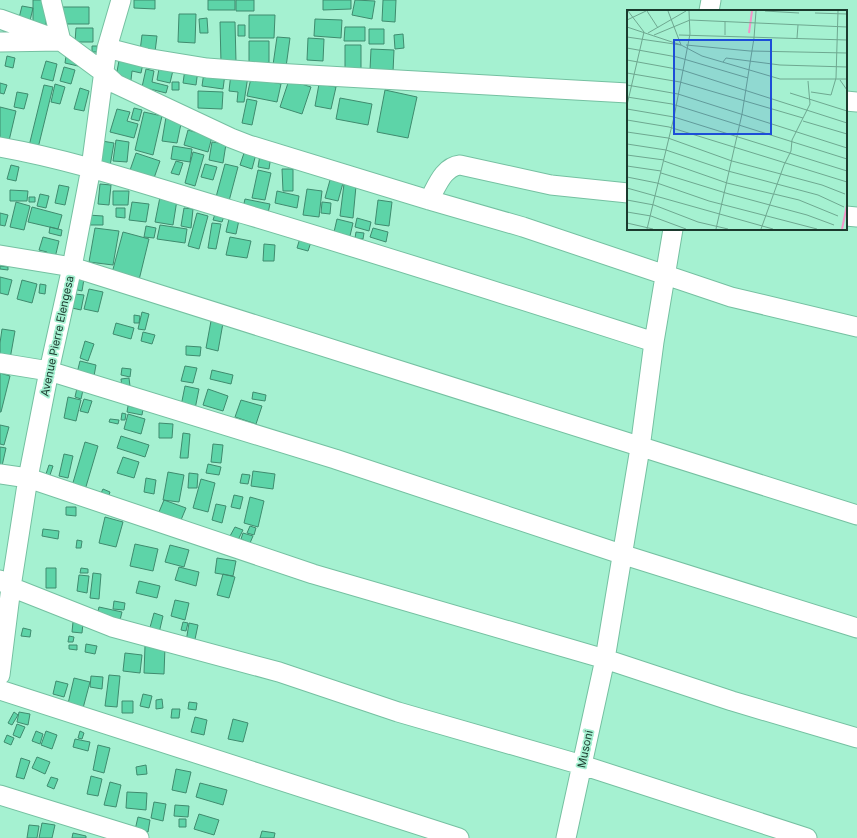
<svg xmlns="http://www.w3.org/2000/svg" width="857" height="838" font-family="Inter,sans-serif">
  <rect width="100%" height="100%" fill="#a5f1d1"/>
  <!-- building -->
  <path fill="#5dd4a8" stroke="#3f8b6e" d="M33 0H47L46 25H33Z
    M134 0H155V9L134 8Z
    M208 0H235V10H208Z
    M236 0H254V11H236Z
    M323 0H351V9L323 10Z
    M355 0 375 1 372 19 352 15Z
    M383 0H396L395 22 382 21Z
    M22 6 33 8 29 25 18 22Z
    M59 7H89V24H59Z
    M179 14H196L195 43 178 42Z
    M249 15H275L274 38H249Z
    M207 18 208 33H200L199 19Z
    M315 19 342 20 341 38 314 36Z
    M220 22H235L236 62 221 63Z
    M238 25H245V36H238Z
    M345 27H365V41H344Z
    M76 28H93V42H75Z
    M369 29H384V44H369Z
    M403 34 404 48 395 49 394 35Z
    M142 35 157 36 155 52 140 51Z
    M277 37 290 38 286 67 273 65Z
    M308 38 324 39 323 61 307 60Z
    M249 41H269V67L249 66Z
    M345 45H361V73H345Z
    M92 46H97V52H92Z
    M371 49 394 50 393 72 370 70Z
    M120 55 144 59 141 73 132 71 131 80 116 77Z
    M7 56 15 58 13 68 5 66Z
    M66 56 80 60 78 66 65 63Z
    M46 61 57 64 53 81 41 78Z
    M160 63 174 66 170 83 157 80Z
    M64 67 75 70 71 84 60 81Z
    M146 69 154 71 152 82 168 86 166 93 142 87Z
    M185 69 198 70 196 85 183 83Z
    M204 72 225 74 223 89 202 86Z
    M231 73 248 76 244 102H237L238 92 229 91Z
    M251 78 281 84 277 102 247 96Z
    M289 80 311 87 302 114 280 107Z
    M172 82H179V90H172Z
    M0 83 7 85 4 94 0 93Z
    M55 84 65 87 60 104 51 102Z
    M319 84 336 87 331 109 315 106Z
    M44 85 53 87 38 148 29 146Z
    M80 88 89 91 84 111 74 109Z
    M385 90 417 97 408 138 377 132Z
    M198 91 223 92 222 109 198 108Z
    M17 92 28 94 24 109 14 107Z
    M340 98 372 104 368 125 336 119Z
    M247 99 257 101 252 125 242 123Z
    M0 107 16 111 8 145 0 143Z
    M134 108 142 110 139 121 131 119Z
    M117 109 130 112 127 121 138 124 134 138 110 132Z
    M144 112 162 116 153 155 135 150Z
    M166 117 182 119 177 143 162 141Z
    M188 130 212 137 208 152 184 145Z
    M116 140 129 142 127 162 113 161Z
    M102 141 114 143 110 166 98 164Z
    M212 142 226 144 223 163 209 160Z
    M173 146 192 149 190 162 171 159Z
    M245 150 256 154 252 169 240 165Z
    M193 152 204 155 195 186 185 183Z
    M136 153 160 161 153 181 129 173Z
    M260 155 271 156 269 169 258 167Z
    M176 161 183 163 179 175 171 173Z
    M205 164 217 167 213 180 201 177Z
    M225 164 238 167 229 201 216 197Z
    M11 165 19 167 16 181 7 179Z
    M282 169H293V191H283Z
    M258 170 271 173 265 200 252 198Z
    M330 180 343 183 338 201 325 198Z
    M100 184 111 185 109 205 98 204Z
    M344 184 356 186 353 218 340 216Z
    M59 185 69 187 65 205 55 203Z
    M307 189 322 191 319 217 303 215Z
    M10 190 28 191 27 201H10Z
    M113 191H129L128 205H113Z
    M277 191 299 196 297 208 275 203Z
    M40 194 49 196 46 208 37 206Z
    M29 197H35V202H29Z
    M160 197 177 200 173 225 155 222Z
    M245 199 270 204 266 222 241 216Z
    M378 200 392 202 389 226 375 224Z
    M16 202 30 206 24 230 10 227Z
    M132 202 149 204 146 222 129 220Z
    M322 202 331 203 330 214 321 213Z
    M32 207 62 215 58 229 28 222Z
    M116 208H125V218L116 217Z
    M184 208 193 209 191 228 181 226Z
    M0 213 8 215 5 226 0 225Z
    M197 213 208 216 199 249 188 246Z
    M215 214 224 216 222 222 213 220Z
    M88 215 103 216V225H88Z
    M357 218 371 222 369 231 355 227Z
    M229 219 239 220 236 234 226 232Z
    M337 219 353 223 350 236 334 232Z
    M212 223 221 224 216 249 208 248Z
    M160 225 187 229 185 243 157 239Z
    M146 226 156 228 154 238 144 237Z
    M50 227 62 230 61 236 49 233Z
    M95 228 119 231 113 265 89 262Z
    M373 228 388 232 386 242 370 237Z
    M123 232 149 239 139 280 112 273Z
    M356 232 364 233 363 239 355 238Z
    M43 237 59 241 54 262 45 260 47 252 39 250Z
    M230 237 251 241 247 258 226 255Z
    M300 238 311 242 308 251 297 248Z
    M264 244 275 245 274 261H263Z
    M0 266 8 267V270L0 269Z
    M0 277 12 280 8 295 0 293Z
    M74 277 84 279 82 291 73 289Z
    M22 280 37 284 32 303 17 299Z
    M40 284 46 285 45 294 39 293Z
    M89 289 103 292 98 312 84 309Z
    M75 294 84 295 81 310 72 308Z
    M142 312 149 314 145 330 138 329Z
    M134 315 140 316 139 323H134Z
    M211 321 223 323 218 351 206 348Z
    M116 323 134 328 131 339 113 334Z
    M2 329 15 331 10 359 0 357V343Z
    M143 332 155 335 152 344 141 341Z
    M85 341 94 344 88 361 80 358Z
    M186 346 201 347 200 356 186 355Z
    M80 361 96 365 94 376 77 373Z
    M185 366 197 368 193 383 181 381Z
    M122 368 131 369 130 377 121 375Z
    M212 370 233 375 231 384 210 379Z
    M0 373 10 376 1 412H0Z
    M129 378 130 386 122 387 121 379Z
    M185 386 199 389 195 409 181 406Z
    M77 388 83 390 81 399 75 397Z
    M208 389 228 396 223 411 203 405Z
    M253 392 266 395 265 401 252 399Z
    M68 397 81 400 76 421 64 418Z
    M84 399 92 401 88 413 80 411Z
    M241 400 262 406 256 424 235 417Z
    M128 406 143 409 142 415 127 412Z
    M122 413 126 414 125 420H121Z
    M128 414 145 419 141 434 124 429Z
    M110 419 119 420 118 424 109 422Z
    M159 423 173 424 172 438H159Z
    M0 425 9 427 4 445 0 444Z
    M183 433 190 434 188 458H180Z
    M121 436 149 445 145 457 117 448Z
    M85 442 98 446 85 490 72 486Z
    M213 444 223 445 221 463 211 462Z
    M0 447 6 448 2 466H0Z
    M64 454 73 456 68 478 59 476Z
    M123 457 139 462 134 478 117 473Z
    M208 464 221 467 219 475 206 473Z
    M49 465 53 466 49 478 45 477Z
    M253 471 275 474 273 489 251 486Z
    M168 472 184 475 179 502 163 500Z
    M189 473 198 474 197 488H188Z
    M242 474 250 475 248 484 240 483Z
    M146 478 156 480 154 494 144 492Z
    M201 479 215 483 208 512 193 508Z
    M103 489 110 492 108 498 100 495Z
    M234 495 243 497 240 509 231 507Z
    M250 497 264 501 258 527 244 523Z
    M164 500 186 508 181 520 159 512Z
    M216 504 226 506 222 523 212 520Z
    M66 507H76V516L66 515Z
    M105 517 123 522 116 547 99 543Z
    M250 526 256 528 254 535 247 533Z
    M235 527 243 530 238 540 230 536Z
    M43 529 59 531 58 539 42 536Z
    M243 533 253 536 250 543 241 539Z
    M77 540 82 541 81 548H76Z
    M135 544 158 549 153 571 130 566Z
    M170 545 189 550 184 567 165 562Z
    M217 558 236 561 233 576 215 573Z
    M179 567 199 572 196 586 175 580Z
    M46 568H56V588H46Z
    M81 568 88 569V573H80Z
    M93 573 101 574 99 599 90 598Z
    M223 574 235 577 229 598 217 595Z
    M79 575 89 576 87 593 77 591Z
    M139 581 160 586 157 598 136 593Z
    M175 600 189 603 185 620 171 616Z
    M114 601 125 603 124 610 113 609Z
    M99 607 122 612 120 620 97 616Z
    M154 613 163 616 159 633 149 631Z
    M73 622 83 623 82 633 72 632Z
    M183 622 188 623 186 631 181 630Z
    M189 623 198 625 194 644 186 642Z
    M23 628 31 630 30 637 21 636Z
    M69 636 74 637 73 642H68Z
    M86 644 97 646 95 654 85 652Z
    M69 645H77V650L69 649Z
    M145 646 165 647 164 674 144 673Z
    M125 653 142 655 140 673 123 671Z
    M109 675 120 676 117 707 105 706Z
    M91 676 103 677 102 689 90 687Z
    M74 678 90 682 82 712 67 708Z
    M56 681 68 684 64 697 53 694Z
    M143 694 152 696 149 708 140 706Z
    M162 699 163 708 156 709V700Z
    M122 701H133V713H122Z
    M189 702 197 703 196 710 188 709Z
    M172 709H180L179 718H171Z
    M14 712 18 715 12 725 8 723Z
    M19 712 30 714 28 725 17 722Z
    M195 717 207 720 204 735 191 732Z
    M233 719 248 723 243 742 228 739Z
    M17 724 25 727 20 738 13 735Z
    M36 731 43 734 40 744 32 741Z
    M46 731 57 735 52 749 41 745Z
    M80 731 84 733 82 739 78 738Z
    M7 735 14 738 11 745 4 742Z
    M75 739 90 742 88 751 73 747Z
    M98 745 110 748 104 773 93 770Z
    M37 757 50 762 45 774 32 768Z
    M21 758 30 761 24 779 16 777Z
    M146 765 147 774 137 775 136 767Z
    M176 769 191 772 186 793 172 790Z
    M91 776 102 779 98 796 87 794Z
    M51 777 58 779 54 789 47 786Z
    M110 782 121 785 116 807 104 805Z
    M200 783 227 790 223 805 196 797Z
    M127 792 147 793 146 810 126 808Z
    M154 802 166 804 163 821 151 818Z
    M175 805 189 806 188 817 174 816Z
    M199 814 219 820 214 835 194 829Z
    M138 817 150 820 148 832 135 830Z
    M179 819H186V827H179Z
    M42 823 55 825 52 838H39Z
    M29 825 39 826 37 838H27Z
    M262 831 275 833 274 838H260Z
    M73 833 86 836V838H72Z"/>
  <g fill="none" stroke-linecap="round" stroke-linejoin="round">
    <defs>
      <path id="minor" d="M709 11 711 0
        M0 19 61 41 103 72 116 84 231 138 249 145 429 200 523 227 731 297 857 327
        M0 42 61 41 51 0
        M107 48 146 58 207 68 274 73 628 93
        M846 101 857 102
        M0 147C79 161 155 188 231 210 373 252 513 297 654 342
        M429 200C437 186 443 167 460 165L551 185 628 193
        M846 216 857 217
        M0 255 72 267 857 515
        M0 363 49 371 335 459 621 554 857 628
        M0 474 28 478 313 574 605 659 732 701 857 738
        M0 580 11 587 112 627 279 672 398 712 582 765 807 838
        M0 675 11 587 28 478 49 371 72 267 91 168 107 48 121 0
        M0 690 459 838
        M0 795 139 838
        M566 838 605 659 640 448 654 342 673 229"/>
    </defs>
    <!-- minor casing -->
    <use href="#minor" stroke="#75c0a1" stroke-width="21"/>
    <!-- minor -->
    <use href="#minor" stroke="#fff" stroke-width="19"/>
  </g>
  <g text-anchor="middle" dominant-baseline="central" stroke-width="3.5" stroke-linejoin="round" paint-order="stroke">
    <!-- street labels -->
    <g font-size="11" fill="#1b3a2e" stroke="#a5f1d1">
      <text transform="translate(57 336) rotate(-78)">Avenue Pierre Elengesa</text>
      <text transform="translate(585 749) rotate(-78)">Musoni</text>
    </g>
  </g>
  <!-- overview -->
  <g transform="translate(627 10)">
    <rect width="220" height="220" fill="#a5f1d1"/>
    <path fill="none" stroke="#f296c9" stroke-width="2" d="M122 23 125 1M215 219 220 195"/>
    <path fill="none" stroke="#6ea890" stroke-width="1" d="M20 1 31 18M138 1 172 3M188 3 220 4M0 10 19 1M98 11V25M0 17 54 35 75 46 153 69H220M21 23 59 1M27 25 63 10 220 17M52 25 220 30M0 27 54 35 41 1M170 28 171 15M59 35 123 41 220 43M0 38 50 47 121 68M0 50 55 60 220 113M96 52 99 48 153 55 220 57M0 63 53 72 176 108M213 70 220 80M0 75 51 84 220 138M184 82 204 85 209 68 211 1M163 83 220 101M0 87 45 94 220 149M0 95 17 22 1 1M0 99 47 107 220 161M0 110 42 117 220 172M176 111 220 124M0 122 41 128 105 151 195 175 218 184M0 134 39 140 101 161 191 185 217 197M0 145 37 150M37 151 100 173 146 184M0 156 34 161M34 163 102 184 180 205 207 215M0 167 30 173 82 191 190 219M0 178 146 219M147 184 172 190 211 206M0 190 27 195 71 212 101 219M0 202 24 206 59 219M0 213 26 219M20 219 47 107 63 24 62 1M89 219 115 104 127 28 129 1M134 219 157 155 164 141 165 130 183 94 181 71"/>
    <path fill="#1d4ed8" fill-opacity="0.15" stroke="#1d4ed8" stroke-width="2" d="M47 30H144V124H47Z"/>
    <rect width="220" height="220" fill="none" stroke="#1b3a2e" stroke-width="2"/>
  </g>
</svg>
